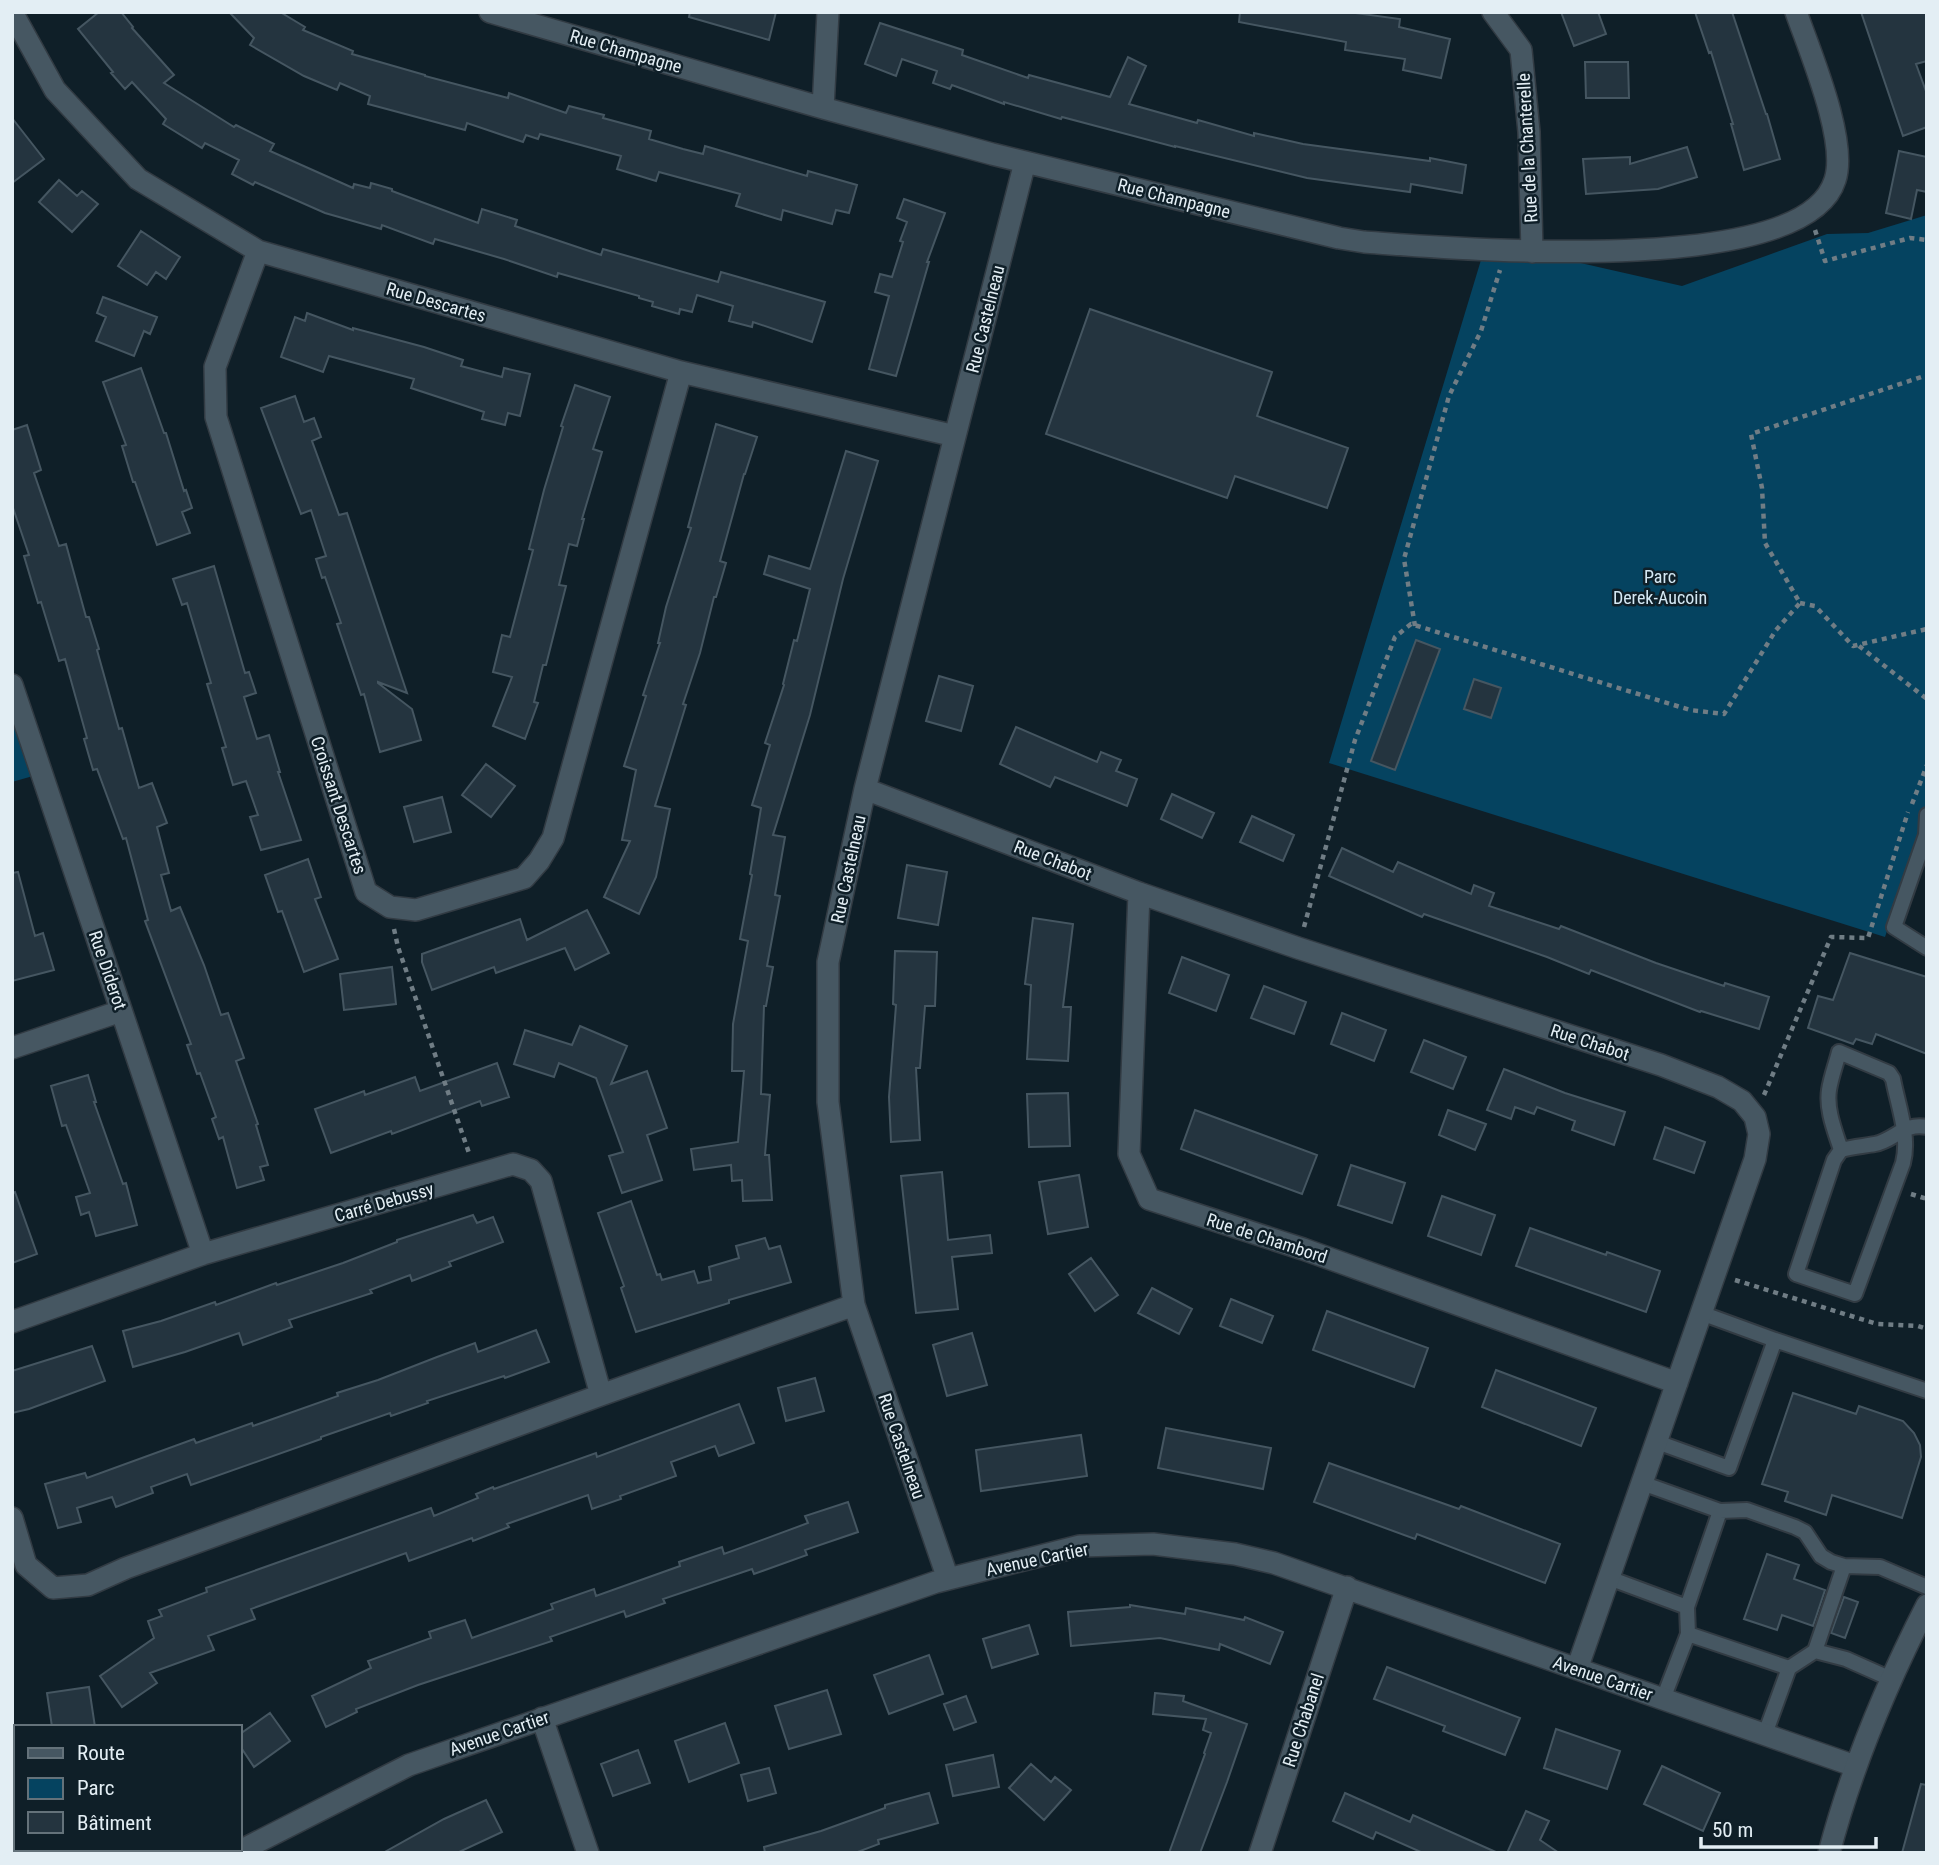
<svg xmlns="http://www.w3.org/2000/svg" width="1939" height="1865" font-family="'Roboto Condensed',sans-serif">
  <rect width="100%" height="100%" fill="#0f1f28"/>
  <!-- green -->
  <path fill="#054360" d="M1927 215V811L1885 937 1329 763 1484 250 1532 252 1682 286 1827 234 1868 233Z
    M12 710 40 774 12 782Z"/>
  <!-- building -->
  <path fill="#24343f" stroke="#455661" stroke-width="2" d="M99 12H121L133 27 132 28 174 75 164 83 234 127 236 125 274 144 270 151 353 188 354 184 370 188 371 183 392 189V191L478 223 482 209 517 220 515 226 601 255 603 249 718 282 721 272 825 302 812 342 753 322 752 327 729 321 733 306 697 295 692 312 680 309 679 314 652 306 653 302 639 298V296L558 273 557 277 504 259 435 239 433 244 382 225 381 229 325 213 255 182 253 185 232 174 239 160 205 143 202 148 163 124 166 119 132 82 125 89 111 73 113 72 78 29Z
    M229 12H280L305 27 303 30 353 51 352 54 425 75V76L508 98 509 93 566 113 569 106 604 115 603 118 651 131 649 139 683 149 703 154 705 146 807 176 808 171 857 185 849 213 836 210 832 224 783 210 781 220 736 206 740 194 659 172 656 181 617 169 621 156 540 134 538 139 526 135 523 142 467 123 465 130 368 104 370 96 340 83 337 90 304 76 250 45 254 38Z
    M690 12H776L769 40 689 17Z
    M1240 12H1348L1400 19 1399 27 1450 39 1441 78 1403 70 1405 59 1345 50 1346 42 1239 22Z
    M1561 12H1598L1606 34 1574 46Z
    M1695 12H1732L1766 114H1767L1780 159 1744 170 1731 124H1733L1711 52 1709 53Z
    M1861 12H1927V61L1916 64 1927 94V127L1903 136Z
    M880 23 963 50 962 55 1028 78 1029 75 1110 97 1128 57 1146 66 1129 104 1197 123 1198 120 1254 136V133L1303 144 1430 161V158L1466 165 1462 193 1411 184 1410 192 1307 178 1175 146V147L1062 117 1061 119 1004 102V104L952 85 950 89 933 83 937 71 902 59 896 76 865 64Z
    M1585 62H1628L1629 98H1586Z
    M12 118 44 159 12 183Z
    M1687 147 1697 177 1658 189 1586 194 1583 159 1630 157V164Z
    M1899 151 1927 157V192L1917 190 1911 219 1886 213Z
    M59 180 77 196 82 191 98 204 72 232 39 202Z
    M904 199 945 213 927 262H929L896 376 869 369 889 296 875 292 880 274 892 277 903 242 900 241 907 222 897 218Z
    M141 231 180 257 166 279 156 272 147 285 118 266Z
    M103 297 157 317 150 334 144 331 134 356 96 341 106 317 97 313Z
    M1090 309 1272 372 1257 416 1348 448 1327 508 1235 476 1227 498 1046 434Z
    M307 313 353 330V328L424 347 463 360 461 366 502 377 504 368 530 374 520 416 508 413 505 425 482 419 484 412 411 388 414 379 329 356 323 372 281 357 295 317 305 321Z
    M141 368 164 433H166L184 491 186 490 192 508 182 512 190 533 157 545 135 482H133L122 446 126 445 103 382Z
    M575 385 610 397 593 449 602 452 582 519H584L577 546 569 544 559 585 566 586 546 665H543L534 702 538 703 525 739 493 726 512 677 493 672 502 635 510 637 533 550 529 549 544 490 563 427 561 426Z
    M295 396 304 422 314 418 321 437 312 441 339 515 347 513 407 693 378 682V683L412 709 421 740 380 752 364 694 361 695 337 624 341 623 325 577 322 578 316 559 326 556 311 510 301 514 261 408Z
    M716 424 757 437 745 474H744L720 561 726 563 716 597H714L700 653 683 704 686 705 655 806 670 809 656 877 639 914 604 897 630 841 622 840 636 770 624 766 646 696 643 695 660 643H658L666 607 691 528 688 527Z
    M27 425 41 470 34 473 59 546 66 544 86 617H89L99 649 97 650 119 729 122 728 139 788 152 783 167 823 157 827 169 873 161 875 171 911 180 907 204 965 221 1015 228 1013 244 1058 236 1061 258 1124 256 1125 268 1165 260 1167 264 1180 237 1188 223 1137 219 1139 212 1119 216 1117 200 1073 197 1074 187 1045 191 1044 145 921 148 920 126 838 123 839 97 769 93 770 84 739 87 738 65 659 59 661 41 602 38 603 24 556 29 555 12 505V430Z
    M846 451 878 461 843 579 810 715 773 835 785 837 775 895 780 896 767 966 773 967 766 1006H764L761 1094 770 1095 765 1155H769L772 1200 743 1201 742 1180 732 1181 731 1165 694 1170 691 1149 738 1142 744 1071H732L733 1024 748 941 740 939 752 875 750 874 761 808 752 805 770 745 765 743 784 685 783 684 794 640 797 641 810 589 764 574 769 556 810 569Z
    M214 566 245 673 249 672 256 693 244 697 257 739 269 735 280 772H278L301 840 261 850 250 817 258 815 246 781 233 785 222 748 226 747 207 684 211 683 187 603 182 605 173 579Z
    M1416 640 1440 649 1395 770 1371 761Z
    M939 676 973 686 961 731 926 721Z
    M1474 679 1501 688 1491 718 1464 709Z
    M1016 727 1097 762 1101 752 1121 760 1116 771 1137 779 1127 806 1055 777 1050 787 1000 764Z
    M486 764 515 786 491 817 462 795Z
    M1172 794 1214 813 1202 838 1161 819Z
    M442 797 451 832 414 842 404 807Z
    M1252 816 1294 835 1283 861 1240 842Z
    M1342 848 1393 872 1398 862 1471 894 1474 885 1494 893 1489 906 1559 929 1561 926 1656 963 1724 986 1725 983 1769 997 1759 1029 1701 1011 1700 1012 1591 970 1589 974 1547 957 1424 914 1422 917 1329 876Z
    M308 859 321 897 315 899 338 959 304 972 282 911 278 912 265 875Z
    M907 865 947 872 938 925 898 918Z
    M18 872 35 936 43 933 54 970 12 981V873Z
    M587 910 609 953 575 970 565 948 496 973 494 967 432 990 422 962V954L520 919 527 940Z
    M1033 918 1073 924 1063 1007H1071L1068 1061 1027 1059 1031 985 1025 984Z
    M895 951 937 952 935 1006H925L920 1068H916L920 1140 891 1142 889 1097 896 1005 893 1004Z
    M1850 953 1927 977V1054L1876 1034 1872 1044 1856 1039 1853 1044 1808 1028 1818 996 1833 1000Z
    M1182 957 1229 975 1216 1011 1169 993Z
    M392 967 396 1004 344 1010 340 974Z
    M1264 986 1306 1002 1294 1034 1251 1018Z
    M1342 1013 1386 1030 1374 1061 1331 1044Z
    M580 1026 627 1046 611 1084 647 1071 667 1128 647 1135 662 1180 622 1193 609 1156 623 1152 596 1078 559 1063 554 1077 514 1064 525 1030 572 1045Z
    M1424 1040 1466 1057 1453 1089 1411 1072Z
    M497 1063 509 1097 482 1106 480 1101 392 1134 391 1131 331 1153 315 1109 364 1091 365 1095 415 1077 420 1091Z
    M1504 1069 1565 1093 1625 1112 1614 1145 1572 1130 1575 1121 1537 1107 1534 1114 1515 1107 1511 1119 1487 1110Z
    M88 1075 96 1102H94L123 1184 126 1183 137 1225 96 1236 89 1212 81 1215 76 1197 90 1193 66 1125 62 1126 51 1086Z
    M1068 1093 1070 1146 1029 1147 1027 1094Z
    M1195 1110 1317 1155 1302 1194 1181 1149Z
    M1448 1110 1486 1124 1475 1150 1439 1135Z
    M1665 1127 1705 1142 1694 1173 1654 1159Z
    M1351 1165 1405 1183 1392 1223 1338 1205Z
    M942 1172 948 1240 990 1235 992 1253 952 1257 958 1309 916 1313 901 1176Z
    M1079 1175 1088 1227 1048 1234 1039 1182Z
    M15 1192 37 1254 12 1263V1193Z
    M1442 1196 1495 1215 1481 1255 1428 1236Z
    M631 1201 657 1275 660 1274 662 1280 694 1271 698 1283 711 1280 709 1267 739 1258 736 1246 765 1238 769 1249 780 1246 791 1282 729 1300V1303L636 1332 621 1288 624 1286 598 1213Z
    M473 1215 477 1223 493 1217 503 1242 449 1262 451 1266 412 1281 410 1275 370 1290 372 1293 289 1320 292 1327 243 1345 239 1333 185 1352 133 1367 123 1331 161 1321 215 1302 216 1305 276 1283 277 1285 343 1263 397 1242V1240Z
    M1530 1228 1606 1255 1607 1252 1660 1271 1646 1312 1516 1266Z
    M1091 1258 1118 1295 1095 1311 1069 1274Z
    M1152 1288 1192 1309 1179 1334 1138 1313Z
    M1231 1299 1273 1316 1262 1343 1220 1326Z
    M1327 1311 1428 1348 1414 1387 1313 1350Z
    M536 1330 549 1362 505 1378 504 1376 427 1401 428 1403 391 1416 390 1413 321 1437V1439L191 1485 187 1474 151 1487 153 1493 116 1507 112 1497 77 1508 81 1522 58 1528 45 1484 85 1473 87 1478 194 1439 196 1443 252 1423 253 1426 338 1396 337 1393 378 1380 437 1357 475 1343 478 1352Z
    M972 1333 987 1385 947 1396 933 1345Z
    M92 1346 105 1381 29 1409 12 1413V1371Z
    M1496 1370 1596 1408 1581 1446 1482 1407Z
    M815 1378 824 1411 786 1421 778 1388Z
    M1793 1393 1856 1414 1859 1406 1903 1421 1914 1433 1920 1445 1921 1457 1902 1518 1832 1495 1826 1515 1785 1501 1788 1492 1762 1484Z
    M739 1404 754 1443 719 1456 715 1446 671 1462 676 1476 620 1496 621 1499 592 1509 588 1495 507 1524 509 1527 473 1541 472 1538 409 1561 406 1553 251 1609 255 1619 208 1636 214 1650 150 1673 157 1683 122 1707 100 1676 154 1638 148 1621 162 1616 159 1610 207 1592 206 1588 431 1508 434 1516 478 1498 476 1494 493 1487 494 1489 596 1453 597 1457Z
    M1166 1428 1271 1448 1263 1489 1158 1468Z
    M1081 1435 1087 1476 981 1491 976 1450Z
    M1329 1463 1459 1509 1461 1506 1560 1544 1545 1583 1417 1534 1415 1539 1314 1502Z
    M848 1502 858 1532 805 1550 807 1555 754 1574 752 1569 663 1599 665 1603 626 1617 624 1611 550 1637 552 1641 418 1685 356 1709 357 1712 326 1727 312 1696 371 1668 368 1661 431 1638 429 1632 465 1620 472 1638 553 1609 551 1604 594 1589 596 1596 680 1566 679 1562 722 1547 724 1554 808 1523 805 1516Z
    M1767 1554 1799 1565 1794 1579 1825 1590 1813 1626 1782 1615 1777 1630 1744 1619Z
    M1844 1597 1858 1602 1845 1638 1831 1633Z
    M1130 1605 1185 1614 1186 1608 1244 1620 1245 1617 1283 1632 1270 1664 1220 1644 1219 1650 1160 1638 1071 1646 1068 1612 1130 1607Z
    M1029 1625 1038 1654 992 1668 983 1639Z
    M929 1655 943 1694 889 1714 874 1675Z
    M1387 1667 1520 1718 1505 1755 1443 1731 1445 1726 1374 1699Z
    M89 1687 95 1727H52L47 1693Z
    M827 1690 841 1734 789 1749 775 1706Z
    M1155 1693 1184 1696 1183 1701 1247 1724 1227 1782 1200 1853H1169L1205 1754 1204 1753 1211 1733 1203 1730 1206 1719 1153 1714Z
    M966 1696 976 1722 954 1730 944 1704Z
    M270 1713 290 1741 254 1767 240 1746V1734Z
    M725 1723 739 1763 689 1782 675 1741Z
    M1556 1729 1620 1751 1607 1789 1544 1768Z
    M638 1750 650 1783 613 1796 601 1764Z
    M993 1755 999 1787 953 1796 946 1765Z
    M1031 1764 1051 1782 1055 1777 1071 1790 1044 1820 1009 1788Z
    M1662 1766 1720 1793 1703 1831 1644 1804Z
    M769 1768 776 1793 748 1801 741 1775Z
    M1921 1784 1927 1785V1853H1902Z
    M929 1793 938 1823 878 1840 879 1844 855 1853H765L764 1847 821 1831 885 1808V1805Z
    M1345 1793 1410 1822 1413 1815 1498 1853H1423L1376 1832 1373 1839 1333 1821Z
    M486 1800 502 1832 457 1853H383L444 1819Z
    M1526 1811 1549 1821 1540 1840 1559 1853H1507Z"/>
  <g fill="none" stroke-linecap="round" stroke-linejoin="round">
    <defs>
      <path id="service" d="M1927 815 1926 835 1894 927 1927 948
        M1841 1150C1835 1131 1826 1110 1829 1090 1831 1077 1836 1064 1839 1052L1889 1073 1893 1079C1898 1106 1910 1136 1903 1163L1855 1294 1796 1274 1834 1160 1841 1150C1852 1147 1864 1146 1875 1144 1895 1140 1904 1122 1927 1127
        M1701 1313 1775 1340
        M1657 1442 1729 1468 1775 1340 1927 1391
        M1642 1483 1720 1511 1747 1510 1795 1527 1805 1532 1821 1556 1831 1562 1844 1566 1880 1567 1927 1587
        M1609 1578 1687 1607
        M1688 1634 1789 1668 1765 1734
        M1815 1651 1846 1659 1891 1679
        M1789 1668 1815 1651 1844 1566
        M1663 1699 1688 1634 1687 1607 1720 1511"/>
      <path id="minor" d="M12 12 55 90 138 179 258 251 681 372 955 436
        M490 12 823 108 992 154 1339 238 1364 242C1450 248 1804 280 1835 180 1848 141 1810 52 1796 12
        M1493 12 1521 50 1529 132 1532 252
        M823 108 828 12
        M258 251 215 367 216 417 366 892 390 907 416 910 524 878 539 861 553 838 681 372
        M12 685 203 1254
        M865 789 1139 893 1298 948 1661 1065 1718 1087 1742 1101 1755 1117 1759 1134 1755 1159 1577 1669
        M1139 893 1129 1154 1149 1199 1303 1249 1677 1383
        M12 1048 121 1011
        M12 1322 203 1254 513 1164 531 1170 541 1181 601 1395
        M12 1518 26 1565 53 1588 88 1585 126 1568 601 1395 854 1305
        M948 1579 854 1305 828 1102V962L865 789 1025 162
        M542 1718 588 1853
        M236 1853 409 1765 936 1582 1080 1546 1153 1544 1235 1554 1274 1563 1855 1766
        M1260 1853 1347 1587"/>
      <path id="tertiary" d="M1829 1853C1852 1766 1886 1685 1927 1605"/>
    </defs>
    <!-- service casing -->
    <use href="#service" stroke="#323b43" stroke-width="18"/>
    <!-- minor casing -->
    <use href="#minor" stroke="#323b43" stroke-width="24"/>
    <!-- tertiary casing -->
    <use href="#tertiary" stroke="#323b43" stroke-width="24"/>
    <!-- path -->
    <path stroke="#707d85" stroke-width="4.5" stroke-dasharray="5 5" stroke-linecap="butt" d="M1815 230 1825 261 1910 238 1927 240
      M1800 603 1815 606 1853 646 1927 629
      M1415 626 1404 559 1449 396 1481 331 1500 270
      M1859 646 1927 699
      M1912 804 1927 765
      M1304 927 1355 740 1395 637 1411 624 1690 710 1724 714 1776 630 1800 603 1765 543 1762 488 1751 434 1927 375
      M394 929 398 947 470 1156
      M1764 1095 1831 937 1868 938 1908 812
      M1911 1194 1927 1199
      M1735 1280 1877 1324 1918 1326 1927 1329"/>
    <!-- service -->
    <use href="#service" stroke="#465762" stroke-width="14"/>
    <!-- minor -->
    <use href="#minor" stroke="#465762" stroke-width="21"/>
    <!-- tertiary -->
    <use href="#tertiary" stroke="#465762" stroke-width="21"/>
  </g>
  <g text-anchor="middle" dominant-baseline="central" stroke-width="5" stroke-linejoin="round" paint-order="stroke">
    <!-- street labels -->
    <g font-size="18" fill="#e3eef4" stroke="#0f1f28">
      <text transform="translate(626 51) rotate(16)">Rue Champagne</text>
      <text transform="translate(1527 148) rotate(-93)">Rue de la Chanterelle</text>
      <text transform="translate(1174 198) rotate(14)">Rue Champagne</text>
      <text transform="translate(436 302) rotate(16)">Rue Descartes</text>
      <text transform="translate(985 319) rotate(-76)">Rue Castelneau</text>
      <text transform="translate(339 805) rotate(72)">Croissant Descartes</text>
      <text transform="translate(1053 860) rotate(21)">Rue Chabot</text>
      <text transform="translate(848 869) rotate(-78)">Rue Castelneau</text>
      <text transform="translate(108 970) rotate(71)">Rue Diderot</text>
      <text transform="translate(1590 1042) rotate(18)">Rue Chabot</text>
      <text transform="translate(384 1202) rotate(-16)">Carré Debussy</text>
      <text transform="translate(1267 1238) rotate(18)">Rue de Chambord</text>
      <text transform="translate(902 1446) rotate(71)">Rue Castelneau</text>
      <text transform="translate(1037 1559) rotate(-12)">Avenue Cartier</text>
      <text transform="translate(1603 1678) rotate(19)">Avenue Cartier</text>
      <text transform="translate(1303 1720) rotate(-72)">Rue Chabanel</text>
      <text transform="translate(499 1733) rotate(-19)">Avenue Cartier</text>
    </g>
    <!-- park labels -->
    <g font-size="18" fill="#d4e8f4" stroke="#0f1f28">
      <text x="1660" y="576">Parc<tspan x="1660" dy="21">Derek-Aucoin</tspan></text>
    </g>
  </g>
  <!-- border -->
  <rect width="1939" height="1865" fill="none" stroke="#e3eef4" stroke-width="28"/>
  <!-- legend -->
  <rect x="14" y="1725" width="228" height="126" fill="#0f1f28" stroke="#64727a" stroke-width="2"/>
  <rect x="28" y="1748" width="35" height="10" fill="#465762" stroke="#64727a" stroke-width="2"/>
  <text x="77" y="1760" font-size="21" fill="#e3eef4">Route</text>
  <rect x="28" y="1778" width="35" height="21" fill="#054360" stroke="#64727a" stroke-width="2"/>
  <text x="77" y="1795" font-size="21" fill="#e3eef4">Parc</text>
  <rect x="28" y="1812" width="35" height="21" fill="#24343f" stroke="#64727a" stroke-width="2"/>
  <text x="77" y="1830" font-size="21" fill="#e3eef4">Bâtiment</text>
  <!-- scale -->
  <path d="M1701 1837v10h175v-10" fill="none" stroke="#e3eef4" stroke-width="3.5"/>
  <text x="1712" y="1837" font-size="21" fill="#e3eef4" stroke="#0f1f28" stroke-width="5" paint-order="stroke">50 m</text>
</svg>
